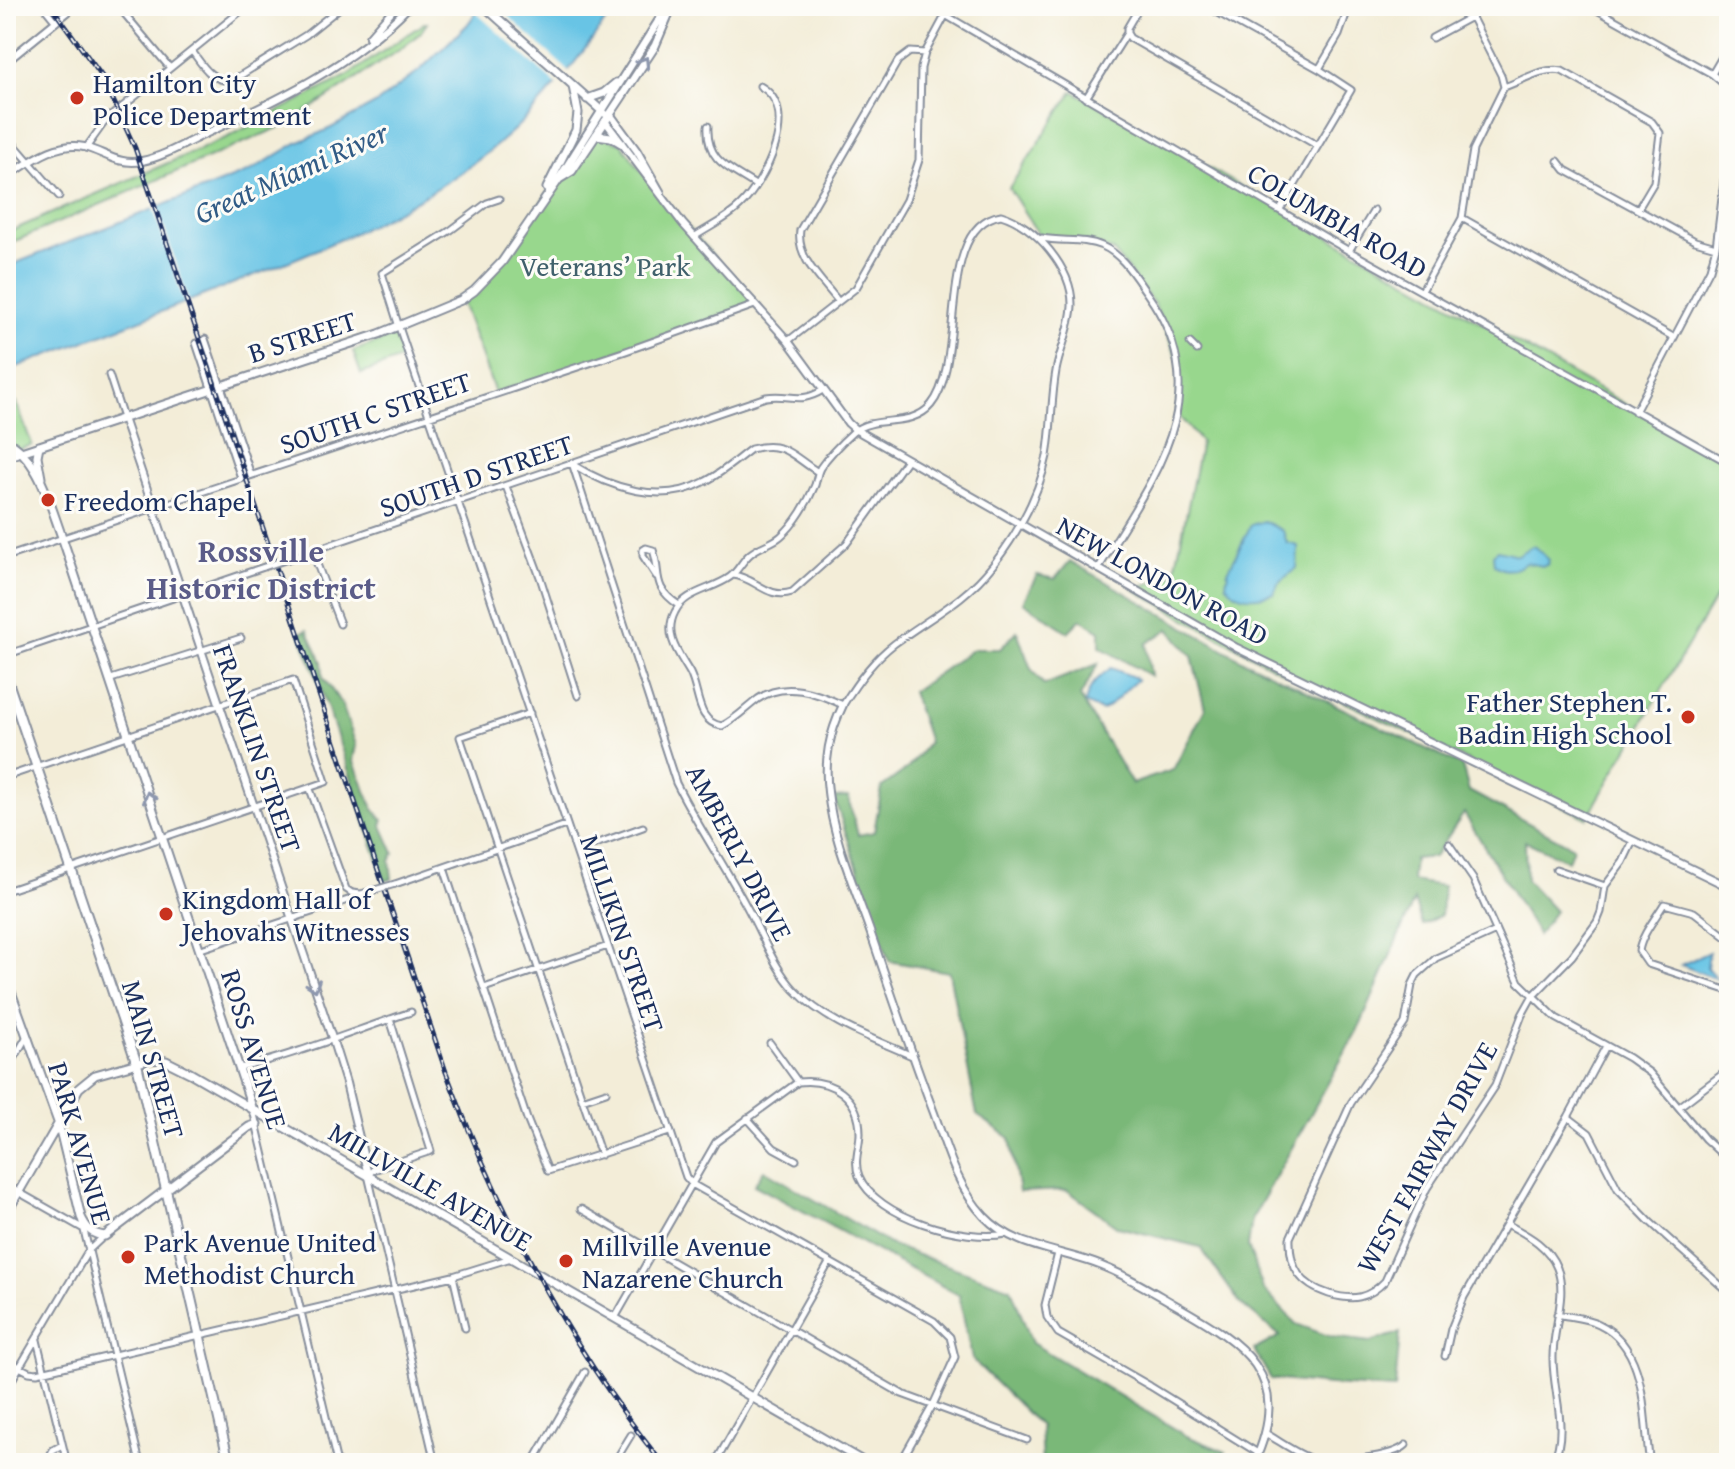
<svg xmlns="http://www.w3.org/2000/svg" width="1735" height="1469" font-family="'Gentium Book Plus',serif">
  <rect width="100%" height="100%" fill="#fdfcf7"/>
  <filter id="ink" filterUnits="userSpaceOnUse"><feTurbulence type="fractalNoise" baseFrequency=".0125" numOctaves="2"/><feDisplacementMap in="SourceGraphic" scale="16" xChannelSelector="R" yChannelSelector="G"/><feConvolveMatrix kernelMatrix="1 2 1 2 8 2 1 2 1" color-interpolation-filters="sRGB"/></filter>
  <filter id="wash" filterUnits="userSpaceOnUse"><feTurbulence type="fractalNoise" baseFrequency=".006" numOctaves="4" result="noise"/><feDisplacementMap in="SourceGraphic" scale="32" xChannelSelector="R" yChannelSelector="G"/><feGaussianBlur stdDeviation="1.8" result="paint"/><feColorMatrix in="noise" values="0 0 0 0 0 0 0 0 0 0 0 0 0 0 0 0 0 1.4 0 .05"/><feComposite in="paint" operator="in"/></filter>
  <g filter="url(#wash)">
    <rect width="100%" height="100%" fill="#f3edd8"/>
    <!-- green -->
    <path fill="#98d78d" stroke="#5a8376" stroke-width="2" d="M424 23H427L420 33 401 49 287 124 6 245V233L228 137 347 76Z
      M1073 91 1729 463V575L1587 818 1282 672 1133 589 1174 575 1201 442 1177 414 1179 363 1155 305 1114 252 1093 243 1040 237 1009 188Z
      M596 135 621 143 654 189 756 304 495 393 461 300 486 279 550 190 566 175Z
      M394 336 403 358 361 374 353 351Z
      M6 402H16L32 445 6 454Z"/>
    <!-- forest -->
    <path fill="#7ab878" stroke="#4a746b" stroke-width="2" d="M1070 561 1244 661 1462 766 1469 791 1573 847 1568 861 1525 841 1526 880 1555 911 1538 935 1464 813 1434 857 1414 859 1412 881 1443 886 1441 915 1422 925 1414 900 1361 1024 1252 1219 1248 1246 1263 1289 1296 1324 1331 1337 1370 1342 1400 1333 1395 1389 1330 1385 1271 1379 1254 1350 1280 1336 1240 1303 1200 1247 1118 1227 1067 1190 1019 1192 1010 1138 977 1115 949 972 889 961 834 798 848 797 858 835 874 832 882 787 908 768 929 742 912 692 973 649H1000L1017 631 1031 669 1044 685 1098 664 1080 697 1132 784 1173 770 1205 709 1192 656 1169 629 1146 644 1151 676 1100 647V631L1081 619 1068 632 1023 602 1037 575 1055 579Z
      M307 630 322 662 323 677 342 705 356 745 353 760 374 810 383 820 382 826 394 853 390 861 392 879 385 881C357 798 332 714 300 633Z
      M764 1170 893 1246 1011 1288 1032 1343 1187 1436 1226 1452 1212 1463H1042L1040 1426 972 1359 959 1295 754 1185Z"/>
    <!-- water -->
    <path fill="#67c4e5" stroke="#417aa2" stroke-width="2" d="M481 6H616C582 55 544 105 498 144 421 209 325 248 232 284 157 314 82 342 6 371V267L250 171 297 143 331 128 377 103 420 70 467 25Z
      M1264 521 1283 531 1287 543 1298 546 1297 568 1278 583 1274 593C1256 599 1239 601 1226 584L1228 571 1251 525Z
      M1532 546 1537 548 1549 560 1547 565 1543 566 1526 563C1516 570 1504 573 1494 564L1493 554 1498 550 1517 555Z
      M1111 668 1134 677 1137 680C1124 690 1115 704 1101 711L1085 703C1089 686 1097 678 1111 668Z
      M1709 952 1707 968 1717 979 1681 965Z"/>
    <!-- pier -->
    <path fill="#f3edd8" d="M476 6H497L571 73 559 87 473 10Z
      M156 204 190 305 186 307 152 205Z"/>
  </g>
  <g filter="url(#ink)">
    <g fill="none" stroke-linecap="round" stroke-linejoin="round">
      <defs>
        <path id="minor" d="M43 6 56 22
          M118 6 170 68
          M930 6 1349 251 1729 463
          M1206 6 1319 69 1351 90 1280 210
          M1466 6 1501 75 1504 87
          M1590 6 1712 74 1724 84 1729 93
          M1728 6H1729
          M1127 33 1130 38 1318 146
          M1432 38 1471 17
          M192 51C203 66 212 83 233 80L306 35 342 6
          M1319 69 1339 35 1349 6
          M1712 74 1729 45
          M1504 87C1522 81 1542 67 1562 71L1652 122 1660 133 1654 182 1638 209
          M1086 98 1127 33V28L1140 6
          M708 126C706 161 729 168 755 185
          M6 135 59 196
          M86 148 106 120 247 6
          M1558 161 1565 170 1695 241 1716 247
          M499 199 487 203 451 230 382 273 399 327 686 1177 692 1184 934 1321 950 1337 955 1357 933 1405 900 1463
          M1001 215C1035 225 1073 269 1072 306 1071 328 1060 349 1056 371 1051 399 1052 428 1047 456 1039 495 1017 534 993 565 965 601 930 617 894 644 872 661 857 682 843 705 817 693 785 680 758 699 746 708 736 719 722 726 696 722 700 693 690 673 679 654 663 635 675 612 685 591 712 590 730 577 738 571 742 561 750 554 759 546 772 544 781 536 795 524 808 502 815 485 817 479 817 474 820 468 828 456 842 442 853 432 875 414 911 429 931 405 967 362 935 226 1001 215Z
          M1462 218 1673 337
          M694 237C709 227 727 219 740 206 765 182 802 109 760 86
          M1042 238C1062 242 1084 238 1102 246 1123 255 1135 277 1148 295 1220 397 1152 479 1098 569
          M1349 251 1374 210
          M1422 291 1462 218 1473 150 1504 87
          M838 301C822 280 796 258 800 230L898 61 910 52 925 53
          M205 339 251 475
          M788 341 856 288 906 200 919 160 921 68 925 53 945 16
          M196 343 241 478
          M1190 343 1197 350
          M109 375 123 418
          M1635 412 1710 269 1716 247 1729 141
          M572 463 676 783C698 827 726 867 749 911 763 937 775 969 795 990 826 1023 872 1038 912 1056
          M572 464C610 488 661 505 704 482 721 474 736 460 751 449 785 440 793 457 818 472
          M506 486 540 577 578 696
          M312 551 340 624
          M6 557 626 351 755 305
          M288 559 766 397C790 393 799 405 823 390
          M733 575C755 577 767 600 792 592L847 543 906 461
          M656 576 643 556V550L646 548 653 550C662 574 650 586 679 605
          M6 655 264 567
          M111 679 241 638
          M530 713 460 737 601 1155
          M6 777 293 680 326 782 6 891
          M310 789 346 889 352 893
          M1449 844 1473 879 1519 982 1556 1018 1629 1058 1650 1073 1705 1139 1729 1161
          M576 851 643 827
          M444 868 527 1119 548 1171 669 1132
          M1556 869 1605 886
          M395 884 566 825
          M1496 931 1436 958 1417 975 1412 985 1405 1023 1351 1103 1290 1238C1289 1269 1301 1285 1329 1294 1353 1301 1368 1299 1385 1281L1427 1188 1495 1085 1522 1015 1532 997 1572 956 1597 922 1601 912 1605 886 1623 862 1633 841
          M1729 939 1694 912 1664 904C1655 919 1642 934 1639 951L1648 964 1729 991
          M201 949 363 895
          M484 988 608 946
          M390 1019 431 1151 373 1170 368 1175 435 1463
          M770 1043 798 1082
          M240 1068C298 1054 354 1031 411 1012
          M6 1073 27 1036
          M582 1100 606 1092
          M1679 1107 1729 1069
          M253 1110 337 1463
          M1568 1117 1589 1133 1618 1189 1649 1221 1729 1293
          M747 1118 774 1148 796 1160
          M6 1185 82 1228
          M581 1209 902 1394 1027 1440
          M82 1222 140 1463
          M1507 1224C1527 1235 1548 1245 1557 1268 1568 1295 1552 1330 1553 1359 1553 1394 1569 1429 1553 1463
          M1058 1253 1045 1305 1047 1317 1058 1333 1150 1386 1258 1453
          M453 1276 465 1328
          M1557 1314C1571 1317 1587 1318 1599 1324 1647 1347 1643 1412 1649 1457
          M615 1318 716 1142 798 1082C832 1078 860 1097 860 1133 860 1147 853 1162 859 1176 876 1218 965 1242 1006 1234
          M37 1340 67 1463
          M1445 1356 1451 1329 1464 1297 1568 1117 1606 1046
          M6 1360 29 1372 37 1373 453 1276 511 1258
          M6 1390 88 1251 104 1236
          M1265 1433C1281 1442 1298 1455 1315 1460 1333 1464 1394 1457 1406 1445
          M46 1463 53 1450 62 1445
          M533 1463 585 1372
          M614 1463 631 1435
          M715 1463 829 1263"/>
        <path id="tertiary" d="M369 37 396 6
          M6 62 75 6
          M610 114 637 151 661 193
          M605 121 683 224 788 341 848 423 856 430 1237 648 1729 887
          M6 177C29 163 55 141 84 147 104 152 119 166 142 161 163 157 184 144 203 135 276 101 353 65 409 6
          M123 418 332 1038 346 1083 368 1175
          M843 705C829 734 824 760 828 792 833 841 856 890 872 937 892 996 912 1055 934 1113 947 1149 957 1187 984 1216 1013 1247 1055 1249 1094 1263 1122 1273 1148 1289 1174 1304 1243 1343 1295 1375 1254 1463"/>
        <path id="secondary" d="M484 6 604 113
          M587 99 604 93 616 83
          M596 135 611 137 621 143
          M559 179 572 171 621 98 655 46 672 6
          M547 188 576 130 578 113 573 86
          M6 441C39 457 50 505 62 537L253 1110
          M39 446 37 456 41 478
          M6 457 379 334 461 300 474 291 502 262 559 179 668 6
          M6 978 58 1122 81 1217C86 1228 92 1235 105 1236L249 1127 257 1124
          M6 1214 79 1088 95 1075 152 1059 166 1061 190 1073 866 1463"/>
        <path id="primary" d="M6 676 137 1064 229 1463"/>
      </defs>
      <!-- minor casing -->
      <use href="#minor" stroke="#878e9b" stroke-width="9"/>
      <!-- tertiary casing -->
      <use href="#tertiary" stroke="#878e9b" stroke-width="10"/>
      <!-- secondary casing -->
      <use href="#secondary" stroke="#878e9b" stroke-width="11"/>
      <!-- primary casing -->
      <use href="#primary" stroke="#878e9b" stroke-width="12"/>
      <!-- minor -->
      <use href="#minor" stroke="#fff" stroke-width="5"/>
      <!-- tertiary -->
      <use href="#tertiary" stroke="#fff" stroke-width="6"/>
      <!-- secondary -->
      <use href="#secondary" stroke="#fff" stroke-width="7"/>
      <!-- primary -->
      <use href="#primary" stroke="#fff" stroke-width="8"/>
      <defs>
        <path id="rail" d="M51 6 103 78 135 148 446 1072C499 1214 568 1345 662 1463"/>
      </defs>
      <!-- rail casing -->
      <use href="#rail" stroke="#1b2f5e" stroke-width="5"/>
      <!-- rail -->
      <use href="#rail" stroke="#fdfcf7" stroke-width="2" stroke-dasharray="6" stroke-linecap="butt"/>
      <defs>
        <path id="minor-bridge" d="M264 567 288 559
          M352 893 361 894 395 884"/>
      </defs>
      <!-- minor-bridge casing -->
      <use href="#minor-bridge" stroke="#878e9b" stroke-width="9" stroke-linecap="butt"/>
      <!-- minor-bridge -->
      <use href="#minor-bridge" stroke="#fff" stroke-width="5"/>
    </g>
    <!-- one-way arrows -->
    <defs><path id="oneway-chevron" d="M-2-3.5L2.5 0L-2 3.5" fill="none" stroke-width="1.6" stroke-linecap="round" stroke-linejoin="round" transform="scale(2)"/></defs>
    <g stroke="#8d97ae">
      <use href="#oneway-chevron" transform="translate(644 62) rotate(-58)"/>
      <use href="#oneway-chevron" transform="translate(149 797) rotate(-108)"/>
      <use href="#oneway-chevron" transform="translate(314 986) rotate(71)"/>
    </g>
  </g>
  <!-- markers -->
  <g fill="#c8321e" stroke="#fdfcf7" stroke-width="3">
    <circle cx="77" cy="98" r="8"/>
    <circle cx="48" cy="500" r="8"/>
    <circle cx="1688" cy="717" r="8"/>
    <circle cx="166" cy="914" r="8"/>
    <circle cx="128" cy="1257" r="8"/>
    <circle cx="566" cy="1261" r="8"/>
  </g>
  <g text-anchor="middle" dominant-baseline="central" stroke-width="6" stroke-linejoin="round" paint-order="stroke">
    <!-- poi labels -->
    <g font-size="28" fill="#1b2f5e" stroke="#fdfcf7" text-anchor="start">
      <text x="93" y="82">Hamilton City<tspan x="93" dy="32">Police Department</tspan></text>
      <text x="64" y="500">Freedom Chapel</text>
      <text x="1672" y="701" text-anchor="end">Father Stephen T.<tspan x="1672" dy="32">Badin High School</tspan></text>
      <text x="182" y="898">Kingdom Hall of<tspan x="182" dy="32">Jehovahs Witnesses</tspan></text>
      <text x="144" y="1241">Park Avenue United<tspan x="144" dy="32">Methodist Church</tspan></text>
      <text x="582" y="1245">Millville Avenue<tspan x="582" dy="32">Nazarene Church</tspan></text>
    </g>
    <!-- street labels -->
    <g font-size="28" fill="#1b2f5e" stroke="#fdfcf7">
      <text transform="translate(1338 220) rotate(30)">COLUMBIA ROAD</text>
      <text transform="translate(302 336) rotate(-18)">B STREET</text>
      <text transform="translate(375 412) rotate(-19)">SOUTH C STREET</text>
      <text transform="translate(476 475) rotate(-19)">SOUTH D STREET</text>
      <text transform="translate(1163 580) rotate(29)">NEW LONDON ROAD</text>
      <text transform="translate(258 748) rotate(71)">FRANKLIN STREET</text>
      <text transform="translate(740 852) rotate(62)">AMBERLY DRIVE</text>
      <text transform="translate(623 933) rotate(71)">MILLIKIN STREET</text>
      <text transform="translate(255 1049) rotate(73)">ROSS AVENUE</text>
      <text transform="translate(154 1059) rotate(74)">MAIN STREET</text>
      <text transform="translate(81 1143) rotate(74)">PARK AVENUE</text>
      <text transform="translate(1426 1157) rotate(-61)">WEST FAIRWAY DRIVE</text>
      <text transform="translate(431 1186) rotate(30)">MILLVILLE AVENUE</text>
    </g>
    <!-- park labels -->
    <g font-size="28" fill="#40616c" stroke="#fdfcf7">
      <text x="605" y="265">Veterans’ Park</text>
    </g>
    <!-- water labels -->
    <g font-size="30" font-style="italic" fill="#325c86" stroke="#fdfcf7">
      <text transform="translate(291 172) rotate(-24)">Great Miami River</text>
    </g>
    <!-- quarter labels -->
    <g font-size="32" font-weight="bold" fill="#5b5c88" stroke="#fdfcf7">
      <text x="261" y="550">Rossville<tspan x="261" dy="37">Historic District</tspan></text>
    </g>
  </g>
  <!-- margin -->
  <rect width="1735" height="1469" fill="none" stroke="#fdfcf7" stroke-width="32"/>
</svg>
